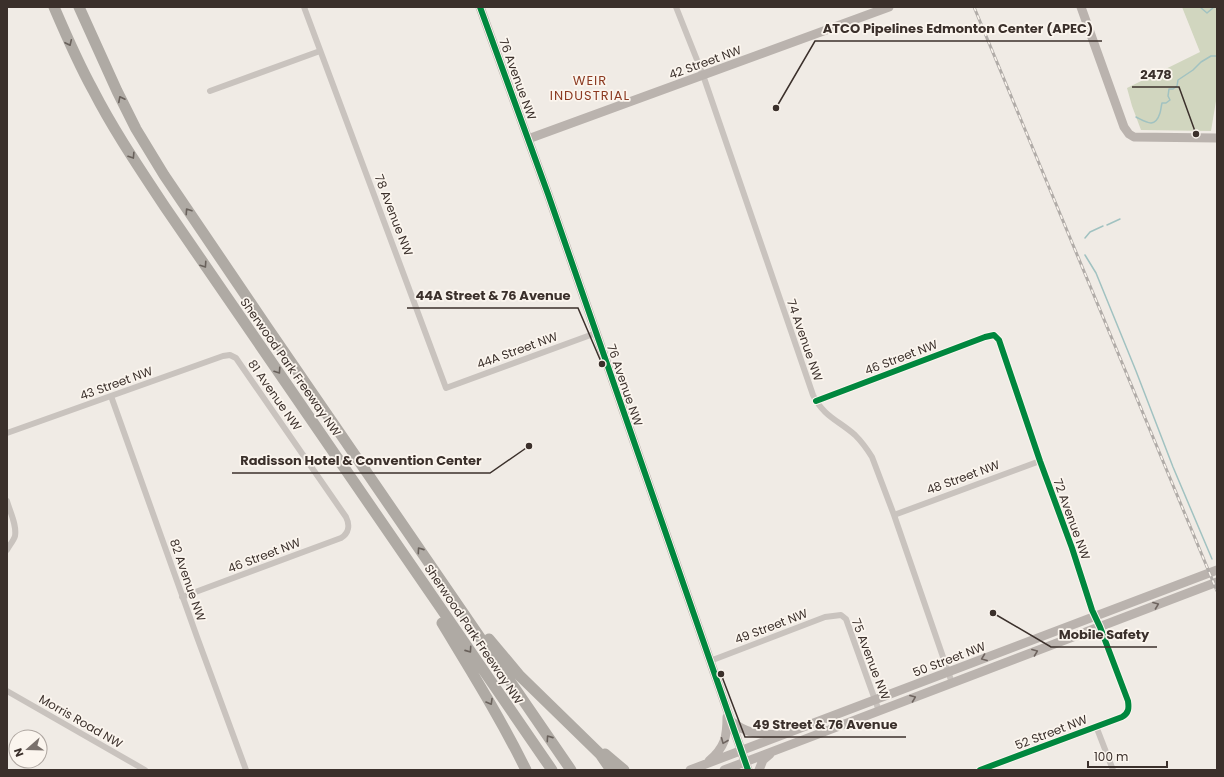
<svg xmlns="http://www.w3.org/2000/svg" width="1224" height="777" font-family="Poppins,sans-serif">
  <rect width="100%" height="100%" fill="#f0ebe5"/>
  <!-- green -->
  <path fill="#d1d6bf" d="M1182 7H1217V95L1211 131 1141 130 1132 106 1127 88 1200 52Z"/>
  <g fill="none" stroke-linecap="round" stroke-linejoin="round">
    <!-- stream -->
    <path stroke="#a1c2c1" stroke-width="1.5" d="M1200 7 1207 13 1214 7
      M1136 117C1146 122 1155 129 1160 113 1161 110 1161 107 1162 103H1166L1170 100 1168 96 1169 89H1173L1177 86 1178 80 1193 70 1201 62 1211 56H1217
      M1107 225 1120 219
      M1085 238 1090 232 1103 226
      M1085 255 1096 273 1136 371 1173 467 1212 559"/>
    <!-- street -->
    <path stroke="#c9c3be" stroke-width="6" d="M304 7 446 388 596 333
      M676 7 703 75 813 395C824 417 838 420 855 435 862 442 867 449 872 457L894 515 952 683
      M210 91 320 51
      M111 396 197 637 246 770
      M816 401 985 337 994 335 999 340 1040 461 1072 548 1092 610 1100 627 1128 701C1129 708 1129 713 1122 717L980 770
      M7 433 223 356 230 355 236 358 346 517C350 525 349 533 341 538L182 597
      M7 501C10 512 17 525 15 536 14 540 9 546 7 550
      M894 515 1040 461
      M710 661 825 617 841 615 846 619 879 711
      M7 691 145 770
      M1096 726 1113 770"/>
    <!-- secondary -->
    <path stroke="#bab3ae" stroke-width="9" d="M480 7 548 194 748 770
      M1081 7 1124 127 1129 134 1134 137 1217 138
      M528 139 889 7
      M731 721C745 733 759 735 777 734
      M709 761C725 747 727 737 727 717
      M690 770 1217 570
      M724 770 1217 582
      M759 770 763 760 770 754"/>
    <!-- highway -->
    <path stroke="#afaaa4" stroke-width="11" d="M54 7C66 35 78 63 93 90 114 131 140 169 165 207L552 770
      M79 7 117 91 136 129 164 175 267 327 571 770
      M442 623C471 671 501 719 526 770
      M489 639 520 676 600 754 611 770
      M605 754 624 770"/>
    <defs>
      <path id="rail" d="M974 7 1217 591"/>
    </defs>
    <!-- rail casing -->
    <use href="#rail" stroke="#b1aca8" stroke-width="3"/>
    <!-- rail -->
    <use href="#rail" stroke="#fbf5ee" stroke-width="1.5" stroke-dasharray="4.5" stroke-linecap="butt"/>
    <defs>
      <path id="cycleway" d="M480 7 548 194 748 770
        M816 401 985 337 994 335 999 340 1040 461 1072 548 1092 610 1100 627 1128 701C1129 708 1129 713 1122 717L980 770"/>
    </defs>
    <!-- cycleway casing -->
    <use href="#cycleway" stroke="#fbf5ee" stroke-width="8"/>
    <!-- cycleway -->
    <use href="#cycleway" stroke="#00873e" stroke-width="6"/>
  </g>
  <!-- one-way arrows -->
  <defs><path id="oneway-chevron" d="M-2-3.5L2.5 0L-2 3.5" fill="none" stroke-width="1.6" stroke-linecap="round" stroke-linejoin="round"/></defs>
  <g stroke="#69615b">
    <use href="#oneway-chevron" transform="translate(69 43) rotate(65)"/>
    <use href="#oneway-chevron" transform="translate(121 99) rotate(-117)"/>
    <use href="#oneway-chevron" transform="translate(132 156) rotate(57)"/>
    <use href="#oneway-chevron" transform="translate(188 211) rotate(-124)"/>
    <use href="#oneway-chevron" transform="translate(204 265) rotate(56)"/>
    <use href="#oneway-chevron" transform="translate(278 371) rotate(56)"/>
    <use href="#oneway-chevron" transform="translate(420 550) rotate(-125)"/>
    <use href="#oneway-chevron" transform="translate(469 650) rotate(55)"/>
    <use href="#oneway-chevron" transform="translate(490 702) rotate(60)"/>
    <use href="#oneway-chevron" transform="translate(549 738) rotate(-125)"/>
  </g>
  <g stroke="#6e645f">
    <use href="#oneway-chevron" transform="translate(1156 605) rotate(-21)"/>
    <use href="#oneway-chevron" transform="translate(1035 652) rotate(-21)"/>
    <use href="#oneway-chevron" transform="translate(984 658) rotate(159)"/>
    <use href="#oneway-chevron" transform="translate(913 698) rotate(-21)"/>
    <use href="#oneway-chevron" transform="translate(724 741) rotate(112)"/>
  </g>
  <g text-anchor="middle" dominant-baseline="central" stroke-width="3.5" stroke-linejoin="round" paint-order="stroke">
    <!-- street labels -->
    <g font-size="12" fill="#3b302b" stroke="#fbf5ee">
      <text transform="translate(705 62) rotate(-20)">42 Street NW</text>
      <text transform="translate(518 79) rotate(70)">76 Avenue NW</text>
      <text transform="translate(394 215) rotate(69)">78 Avenue NW</text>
      <text transform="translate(805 340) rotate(71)">74 Avenue NW</text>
      <text transform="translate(517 350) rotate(-20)">44A Street NW</text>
      <text transform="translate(901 357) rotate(-21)">46 Street NW</text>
      <text transform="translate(291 367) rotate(55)">Sherwood Park Freeway NW</text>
      <text transform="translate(116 383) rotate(-20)">43 Street NW</text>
      <text transform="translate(625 385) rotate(71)">76 Avenue NW</text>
      <text transform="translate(275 395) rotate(55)">81 Avenue NW</text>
      <text transform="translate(963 477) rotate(-20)">48 Street NW</text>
      <text transform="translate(1072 519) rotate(70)">72 Avenue NW</text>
      <text transform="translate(264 555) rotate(-21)">46 Street NW</text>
      <text transform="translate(188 580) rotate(71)">82 Avenue NW</text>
      <text transform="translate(771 626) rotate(-21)">49 Street NW</text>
      <text transform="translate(474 634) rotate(56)">Sherwood Park Freeway NW</text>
      <text transform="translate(871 659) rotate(69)">75 Avenue NW</text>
      <text transform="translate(949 659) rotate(-21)">50 Street NW</text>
      <text transform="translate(81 721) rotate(30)">Morris Road NW</text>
      <text transform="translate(1051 732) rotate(-21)">52 Street NW</text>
    </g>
    <!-- neighbourhood labels -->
    <g font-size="13" letter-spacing="1" fill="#8c3b22" stroke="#fbf5ee">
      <text x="590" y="80">WEIR<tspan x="590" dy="15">INDUSTRIAL</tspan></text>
    </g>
  </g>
  <!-- callouts -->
  <path fill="none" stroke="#3b302b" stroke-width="1.5" d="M776 108L815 41H1102M1196 134L1179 87H1132M602 364L578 308H407M529 446L490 473H232M993 613L1051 647H1157M721 674L745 737H906"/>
  <g fill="#3b302b" stroke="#fbf5ee" stroke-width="1.5">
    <circle cx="776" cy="108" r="4"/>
    <circle cx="1196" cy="134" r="4"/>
    <circle cx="602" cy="364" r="4"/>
    <circle cx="529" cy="446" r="4"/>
    <circle cx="993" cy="613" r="4"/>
    <circle cx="721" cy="674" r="4"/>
  </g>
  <g font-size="13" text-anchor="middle" font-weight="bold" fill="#3b302b" stroke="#fbf5ee" stroke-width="3.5" stroke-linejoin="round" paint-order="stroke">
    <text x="958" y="33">ATCO Pipelines Edmonton Center (APEC)</text>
    <text x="1156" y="79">2478</text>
    <text x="493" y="300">44A Street &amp; 76 Avenue</text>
    <text x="361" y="465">Radisson Hotel &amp; Convention Center</text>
    <text x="1104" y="639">Mobile Safety</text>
    <text x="825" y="729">49 Street &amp; 76 Avenue</text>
  </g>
  <!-- border -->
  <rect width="1224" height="777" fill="none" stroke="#3b302b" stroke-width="16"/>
  <!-- north arrow -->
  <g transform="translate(28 749) rotate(250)"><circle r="19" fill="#fbf5ee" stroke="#aea6a0"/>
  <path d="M0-3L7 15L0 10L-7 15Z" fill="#7a716c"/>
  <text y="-6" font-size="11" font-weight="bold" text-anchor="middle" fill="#3b302b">N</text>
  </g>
  <!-- scale -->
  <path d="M1088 761v6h79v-6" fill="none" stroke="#3b302b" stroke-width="2"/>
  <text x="1094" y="761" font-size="12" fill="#3b302b" stroke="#fbf5ee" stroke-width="3" paint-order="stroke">100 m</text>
</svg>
